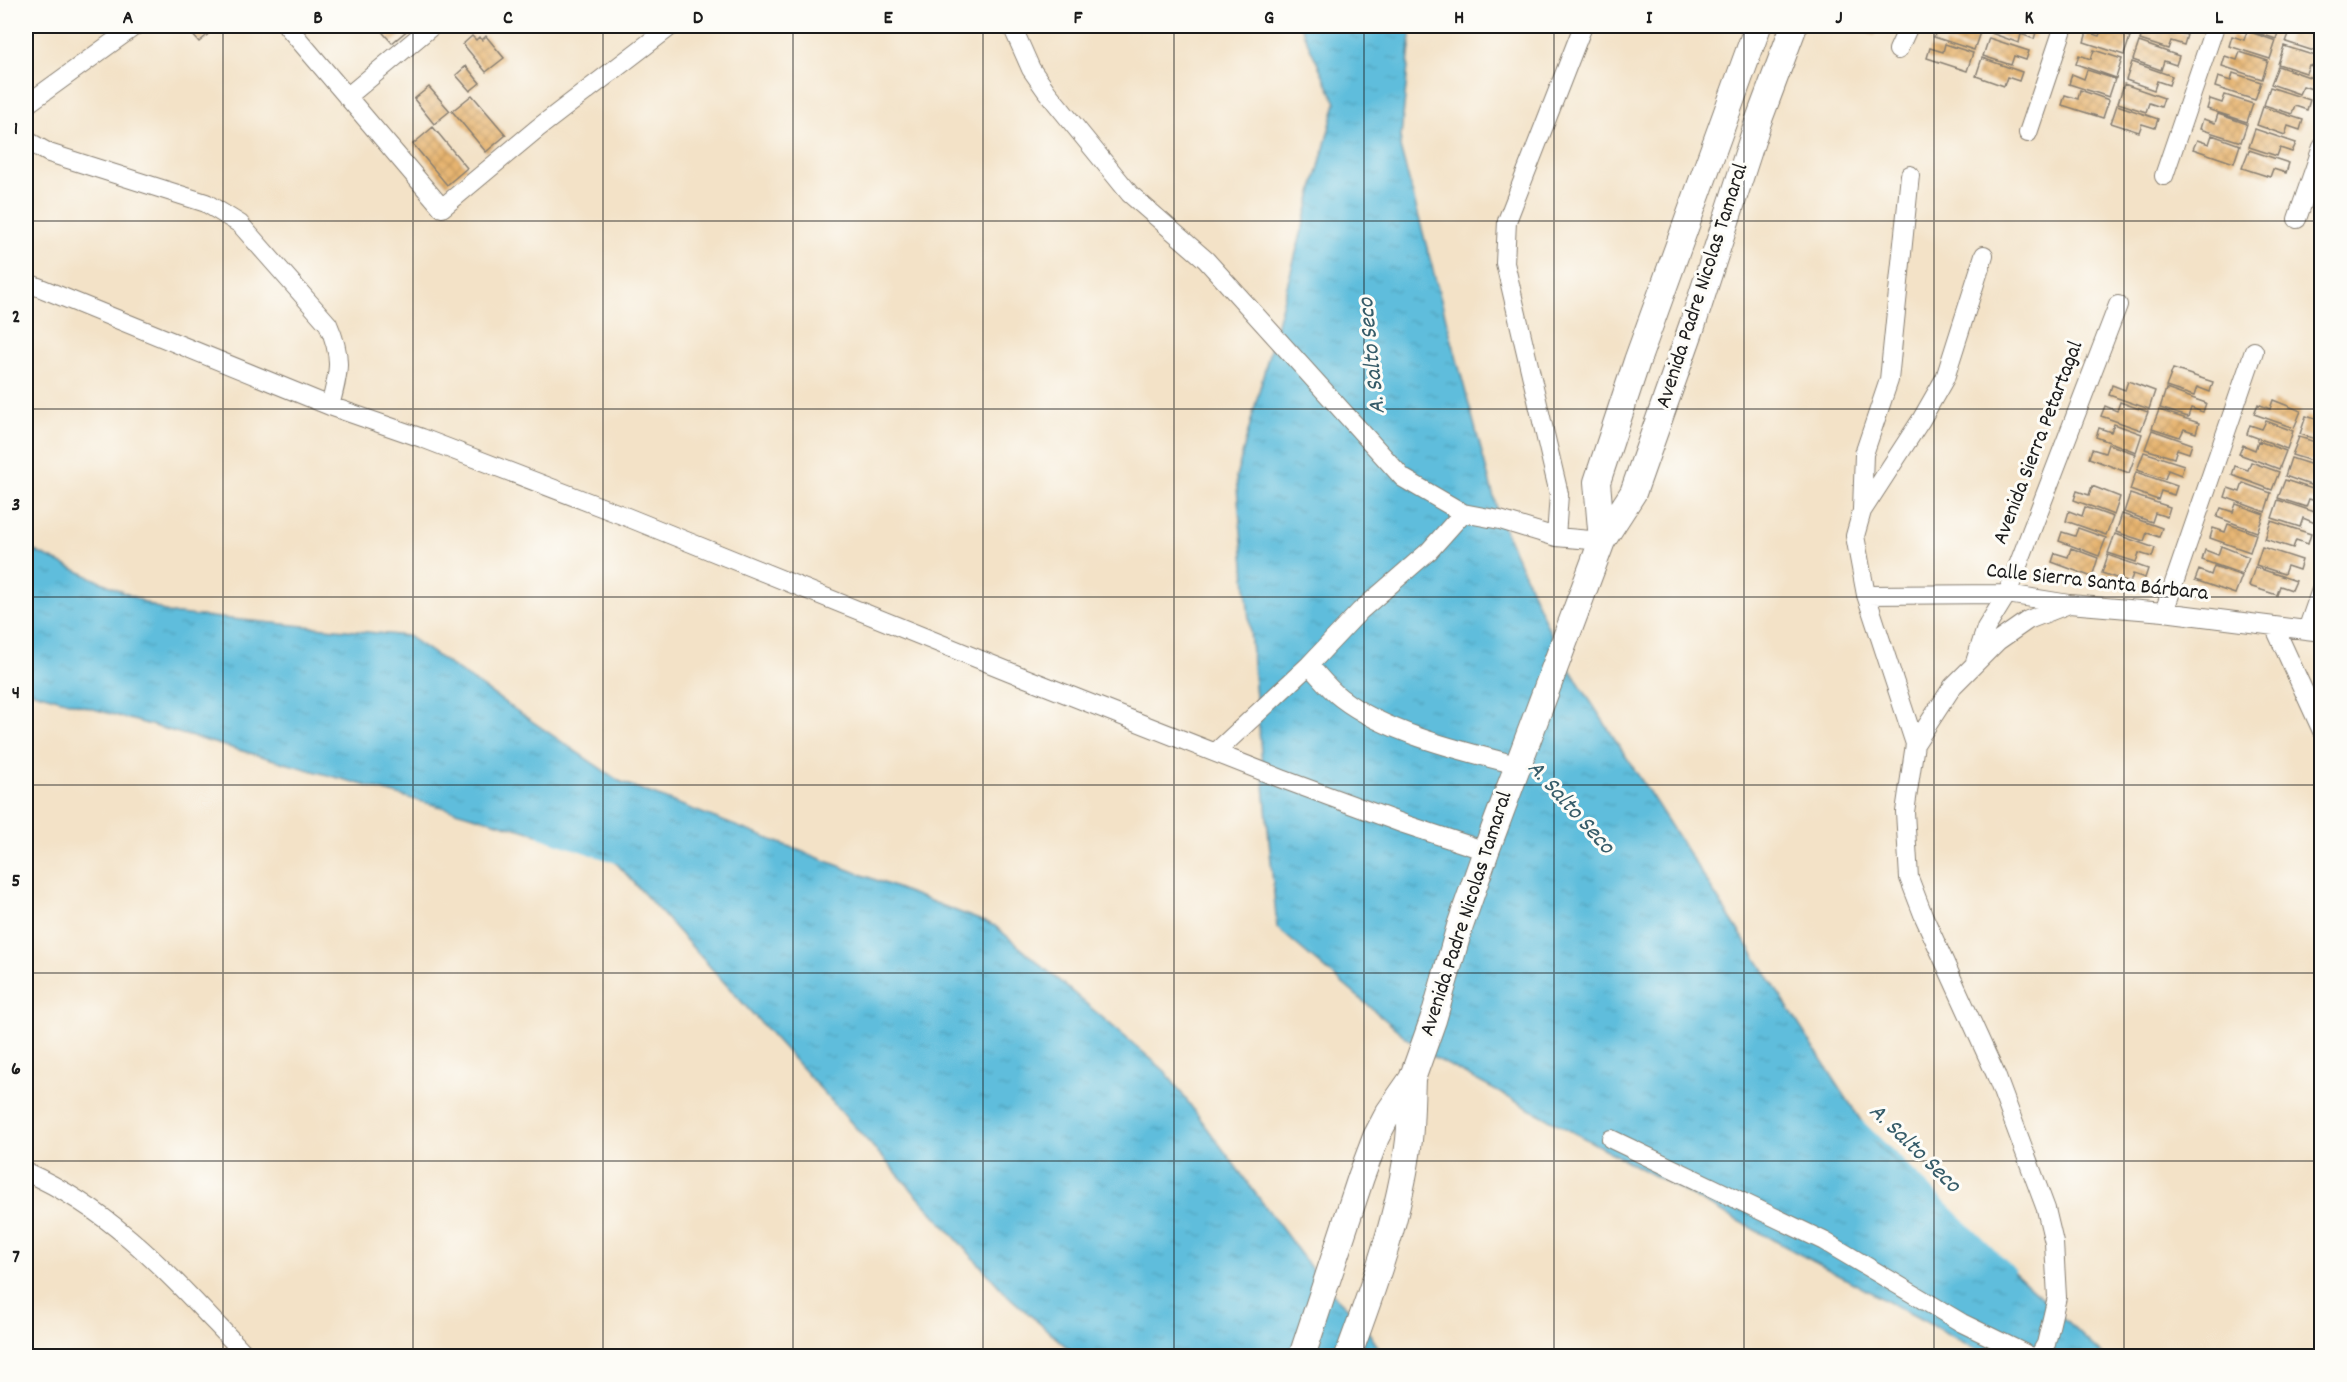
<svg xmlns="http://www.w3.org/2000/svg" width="2347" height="1382" font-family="Dekko,sans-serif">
  <defs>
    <pattern id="water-ripples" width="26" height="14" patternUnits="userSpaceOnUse" patternTransform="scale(1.5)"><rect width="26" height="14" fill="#5ebddc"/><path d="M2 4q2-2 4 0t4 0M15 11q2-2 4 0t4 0" fill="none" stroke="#51a2bc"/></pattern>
    <pattern id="building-cross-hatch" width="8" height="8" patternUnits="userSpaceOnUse" patternTransform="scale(1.5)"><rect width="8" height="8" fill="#e6b46f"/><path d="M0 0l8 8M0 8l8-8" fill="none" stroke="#c59a60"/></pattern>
  </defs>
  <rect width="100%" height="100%" fill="#fdfcf7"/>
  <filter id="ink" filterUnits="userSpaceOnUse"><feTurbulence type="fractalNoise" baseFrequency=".0167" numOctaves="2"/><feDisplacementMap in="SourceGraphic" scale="12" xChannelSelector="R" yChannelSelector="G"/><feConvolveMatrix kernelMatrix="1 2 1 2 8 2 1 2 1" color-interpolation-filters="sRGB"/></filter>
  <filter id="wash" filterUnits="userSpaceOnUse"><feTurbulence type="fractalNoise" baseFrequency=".008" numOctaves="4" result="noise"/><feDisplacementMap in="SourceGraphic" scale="24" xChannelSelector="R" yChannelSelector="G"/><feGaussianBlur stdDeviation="1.35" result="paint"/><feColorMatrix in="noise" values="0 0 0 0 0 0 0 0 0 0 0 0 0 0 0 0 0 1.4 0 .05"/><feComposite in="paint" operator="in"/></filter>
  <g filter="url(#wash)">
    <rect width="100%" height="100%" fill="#f3e2c7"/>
    <!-- water -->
    <path fill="url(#water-ripples)" stroke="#3d6c7c" stroke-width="1.5" d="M1300 26H1412L1400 147 1500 520 1560 654 1876 1144 2104 1356H1989L1422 1051 1277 928 1236 477 1336 103Z
      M26 547 168 613 408 636 619 781 995 926 1165 1071 1325 1287 1361 1321 1384 1356H1077L1007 1295 608 854 26 690Z"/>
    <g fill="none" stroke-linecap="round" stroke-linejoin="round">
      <!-- stream -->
      <path stroke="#5ebddc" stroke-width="6" d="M541 835 619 861
        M1861 1124 2011 1270"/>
    </g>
    <g id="blocks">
      <!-- building -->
      <path fill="url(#building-cross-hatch)" d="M185 26H207L212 31 199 42Z
        M377 26H407L410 28 392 43Z
        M1845 26H1892L1890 31 1878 27 1875 36Z
        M1951 26H1960L1980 32 1974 50 1934 37 1937 27 1949 32Z
        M1993 26H2027L2037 29 2034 39 2021 34 2019 43 1991 33Z
        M2105 26H2134L2131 34Z
        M2145 26H2157L2187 35 2184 45 2171 41 2168 49 2140 40Z
        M2237 26H2280L2276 39Z
        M2292 26 2322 33V44L2318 42 2314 51 2286 42Z
        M2102 28 2130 37 2124 55 2084 42 2087 32 2099 36Z
        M2247 31 2276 41 2270 59 2229 46 2232 36 2244 40Z
        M472 36 476 40 479 37 482 40 486 36 504 58 486 72 463 44Z
        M1989 38 2029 51 2026 60 2014 56 2011 65 1983 56Z
        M2139 42 2179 56 2176 65 2164 61 2161 70 2133 60Z
        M1945 44 1973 53 1967 71 1927 58 1930 48 1943 52Z
        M2284 46 2322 58V69L2309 65 2306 73 2278 64Z
        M2094 50 2122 59 2116 78 2076 64 2079 55 2091 59Z
        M2240 52 2268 61 2262 79 2222 66 2225 56 2237 60Z
        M1982 58 2022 72 2019 81 2007 77 2004 86 1976 76Z
        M2132 62 2172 76 2169 85 2157 81 2154 90 2126 80Z
        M466 66 480 83 470 91 456 75Z
        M2278 66 2318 80 2315 90 2303 86 2299 94 2271 84Z
        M2087 70 2115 79 2109 97 2069 84 2072 74 2084 79Z
        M2233 73 2261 82 2255 100 2215 87 2218 77 2231 81Z
        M2124 84 2164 98 2161 107 2149 103 2146 112 2118 103Z
        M429 87 450 111 434 124 414 99Z
        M2270 87 2310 100 2307 110 2295 106 2292 114 2264 105Z
        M2080 90 2109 100 2103 118 2062 105 2065 95 2078 99Z
        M472 95 506 135 486 152 452 111Z
        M2225 95 2253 104 2247 122 2207 109 2210 99 2222 103Z
        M2117 105 2158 119 2155 128 2142 124 2139 132 2111 123Z
        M2263 107 2303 120 2300 130 2288 126 2285 135 2257 125Z
        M2218 114 2247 124 2241 142 2200 129 2203 119 2215 123Z
        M433 127 467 168 447 185 413 144Z
        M2255 129 2296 143 2292 152 2280 148 2277 156 2249 147Z
        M2212 135 2240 145 2234 163 2193 149 2197 140 2209 144Z
        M2249 150 2289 163 2286 173 2273 169 2270 177 2242 168Z
        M2173 369 2213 382 2210 392 2197 387 2194 396 2166 387Z
        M2128 381 2155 391 2149 409 2109 395 2112 385 2125 390Z
        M2166 389 2206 403 2203 412 2191 408 2188 417 2160 408Z
        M2273 400 2301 411 2294 428 2254 414 2258 404 2270 409Z
        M2120 402 2148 412 2141 430 2101 416 2105 406 2117 411Z
        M2159 410 2199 423 2196 433 2184 429 2180 437 2152 428Z
        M2306 416 2322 421V441L2300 434Z
        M2266 421 2293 431 2287 449 2247 434 2250 425 2262 429Z
        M2114 424 2142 434 2136 452 2096 437 2099 428 2111 432Z
        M2152 430 2192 444 2189 453 2177 449 2174 458 2145 449Z
        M2299 437 2322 444 2321 464 2292 455Z
        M2258 441 2286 451 2279 469 2239 454 2243 445 2255 450Z
        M2108 444 2136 454 2129 473 2089 458 2092 449 2105 453Z
        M2144 452 2184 465 2181 475 2168 470 2165 479 2137 470Z
        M2291 458 2322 468V479L2316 477 2313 486 2285 476Z
        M2251 462 2279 472 2272 490 2232 475 2235 466 2248 470Z
        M2136 472 2177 486 2174 495 2161 491 2158 500 2130 490Z
        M2285 480 2322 492V503L2309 499 2306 507 2278 498Z
        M2243 483 2271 493 2265 512 2225 497 2228 488 2240 492Z
        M2092 486 2120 497 2114 515 2074 500 2077 491 2089 495Z
        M2130 494 2170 507 2167 517 2155 513 2152 522 2124 512Z
        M2278 500 2318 513 2315 523 2303 518 2300 527 2272 518Z
        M2236 504 2264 514 2257 532 2217 517 2221 508 2233 512Z
        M2085 507 2113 517 2106 535 2066 521 2069 511 2082 516Z
        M2122 514 2162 528 2159 537 2147 533 2144 541 2116 532Z
        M2271 521 2311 534 2308 544 2296 540 2293 548 2265 539Z
        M2228 524 2256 534 2250 552 2210 538 2213 528 2225 532Z
        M2078 528 2106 538 2099 556 2059 541 2062 532 2075 536Z
        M2115 534 2155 548 2152 557 2139 553 2136 562 2108 553Z
        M2221 546 2249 557 2242 574 2202 560 2205 550 2218 555Z
        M2262 547 2302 560 2299 570 2287 566 2284 574 2256 565Z
        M2071 548 2098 558 2092 577 2052 562 2055 553 2068 557Z
        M2108 555 2148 569 2145 578 2133 574 2130 583 2102 573Z
        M2214 566 2242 576 2235 594 2195 580 2199 570 2211 575Z
        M2255 567 2296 581 2292 590 2280 586 2277 595 2249 586Z"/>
    </g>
  </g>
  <g filter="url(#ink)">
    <use href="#blocks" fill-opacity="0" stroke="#887f72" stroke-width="1.5"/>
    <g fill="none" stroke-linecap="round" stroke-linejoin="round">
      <defs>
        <path id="street" d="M287 26 442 208 538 128 671 26
          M1012 26 1031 69 1047 92 1130 194 1206 260 1403 478 1463 513 1500 520 1556 537 1602 541
          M1898 50 1909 26
          M347 97 432 26
          M26 105 135 26
          M2028 133 2064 26
          M26 140 49 153 206 203 240 224 328 324C343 358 339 372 330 406
          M2164 176 2215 26
          M2297 219 2322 147
          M26 282 330 406 422 438 627 517 1018 675 1282 779 1404 824 1486 851
          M1862 509 1864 454 1889 380 1910 175
          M1556 537 1559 494 1505 263 1507 221 1583 26
          M1866 595 2007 594 2069 604 2164 612 2322 632
          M2164 612 2254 351
          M2274 626 2322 731
          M2307 630 2322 587
          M1975 662 1986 628 2007 594 2118 305
          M1309 665C1319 676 1329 689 1341 698 1386 733 1462 751 1517 765
          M1915 744 1866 595 1855 536 1862 511 1921 420 1945 378 1984 255
          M1216 752 1309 665 1360 611 1429 551 1463 513
          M1611 1139 1824 1241 1962 1323 2030 1356
          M26 1172C119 1213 178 1285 247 1356
          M2039 1356 2046 1344 2057 1297 2054 1243 2046 1209 1996 1075 1924 917 1909 878 1905 812 1915 744 1953 686 1998 641 2028 620 2069 604"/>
        <path id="secondary" d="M1602 541 1597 482 1637 361 1758 26
          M1302 1356 1361 1177 1376 1137 1389 1112 1412 1079 1433 1020 1460 926 1486 851 1602 541 1633 493 1692 326 1758 122 1794 26
          M1348 1356C1374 1286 1400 1214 1409 1140 1411 1120 1411 1099 1412 1080"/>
      </defs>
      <!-- street casing -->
      <use href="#street" stroke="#887f72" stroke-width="20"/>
      <!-- secondary casing -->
      <use href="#secondary" stroke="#887f72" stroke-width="28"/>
      <!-- street -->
      <use href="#street" stroke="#fff" stroke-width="18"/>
      <!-- secondary -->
      <use href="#secondary" stroke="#fff" stroke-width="26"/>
    </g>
  </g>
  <!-- grid -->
  <path fill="none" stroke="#1c1c1c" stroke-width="1.5" stroke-opacity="0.55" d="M223 26V1356M413 26V1356M603 26V1356M793 26V1356M983 26V1356M1174 26V1356M1364 26V1356M1554 26V1356M1744 26V1356M1934 26V1356M2124 26V1356M26 221H2322M26 409H2322M26 597H2322M26 785H2322M26 973H2322M26 1161H2322"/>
  <g text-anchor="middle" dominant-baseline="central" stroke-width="6" stroke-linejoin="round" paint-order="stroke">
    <!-- street labels -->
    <g font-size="22" fill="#1c1c1c" stroke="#fdfcf7">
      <text transform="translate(1703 286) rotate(-72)">Avenida Padre Nicolas Tamaral</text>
      <text transform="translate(2039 443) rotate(-69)">Avenida Sierra Petartagal</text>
      <text transform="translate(2097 583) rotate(6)">Calle Sierra Santa Bárbara</text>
      <text transform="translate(1467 914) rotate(-72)">Avenida Padre Nicolas Tamaral</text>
    </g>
    <!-- water labels -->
    <g font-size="24" font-style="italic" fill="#365c69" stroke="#fdfcf7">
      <text transform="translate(1373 356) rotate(-96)">A. Salto Seco</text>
      <text transform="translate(1570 808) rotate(48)">A. Salto Seco</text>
      <text transform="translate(1914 1149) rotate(44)">A. Salto Seco</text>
    </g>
  </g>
  <!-- margin -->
  <rect width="2347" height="1382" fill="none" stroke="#fdfcf7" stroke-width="66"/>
  <rect x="33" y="33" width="2281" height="1316" fill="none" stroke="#1c1c1c" stroke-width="2"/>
  <g font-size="20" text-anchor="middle" font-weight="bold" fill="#1c1c1c">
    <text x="128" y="23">A</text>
    <text x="318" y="23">B</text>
    <text x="508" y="23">C</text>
    <text x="698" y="23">D</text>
    <text x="888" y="23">E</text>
    <text x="1078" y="23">F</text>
    <text x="1269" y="23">G</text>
    <text x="1459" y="23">H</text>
    <text x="1649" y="23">I</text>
    <text x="1839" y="23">J</text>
    <text x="2029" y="23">K</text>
    <text x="2219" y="23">L</text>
    <text x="16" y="134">1</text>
    <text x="16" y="322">2</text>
    <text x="16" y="510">3</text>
    <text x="16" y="698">4</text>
    <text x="16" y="886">5</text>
    <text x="16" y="1074">6</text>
    <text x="16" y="1262">7</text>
  </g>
</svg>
